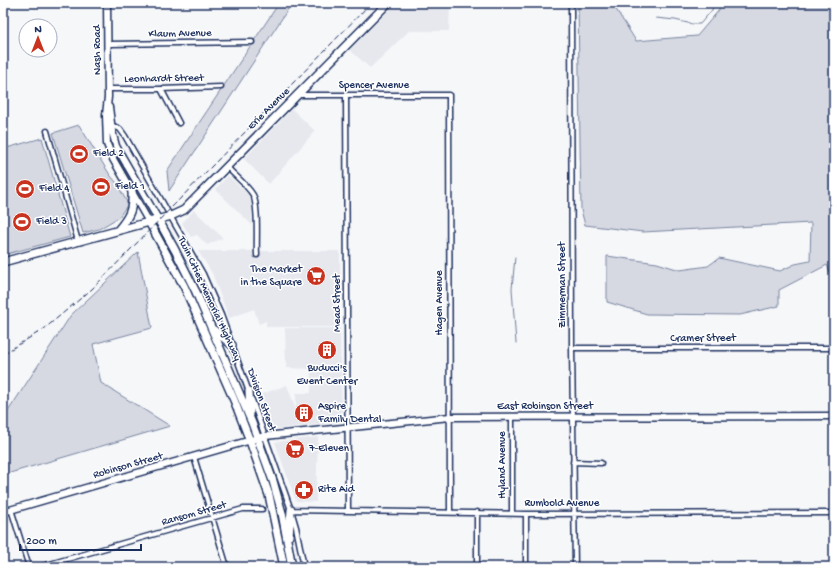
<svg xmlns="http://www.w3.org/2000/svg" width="837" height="570" font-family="'Gochi Hand',sans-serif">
  <rect width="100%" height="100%" fill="#f6f7f9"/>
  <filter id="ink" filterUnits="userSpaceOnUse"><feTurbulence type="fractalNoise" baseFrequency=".025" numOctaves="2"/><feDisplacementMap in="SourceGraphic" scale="8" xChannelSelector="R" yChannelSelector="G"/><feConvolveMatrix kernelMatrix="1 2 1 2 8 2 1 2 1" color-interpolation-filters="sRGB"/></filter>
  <g filter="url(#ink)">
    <!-- built -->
    <path fill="#e6e8ee" d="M396 3H450L449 31H409L370 68 350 50Z
      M292 109 315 131 269 184 244 159Z
      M228 176 248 194 252 204V225L215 189Z
      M194 210 223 238 207 245 197 235 191 237 182 223Z
      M198 251H340V327H266V321L259 324 254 309 229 318 212 273Z
      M285 328H340L342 422 278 429 266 420 257 396 287 385 295 407 296 425V393H311V369L286 368Z
      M318 437 316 502 296 501 275 442Z"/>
    <!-- green -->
    <path fill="#d6d9e2" stroke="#7884a0" d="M279 3H292L169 191 167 171Z
      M578 3H612L636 41 697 36 719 10V3H834V282L827 265 779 290V306L740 315 647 314 607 302V256L657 263 680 270 708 266 719 258 780 271 795 264 810 261 811 223 643 232 585 225 581 210Z
      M79 125 110 175 116 182 128 204 119 217 99 229 83 233 53 133Z
      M42 138 70 237 3 255V149Z
      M138 252 152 328 93 344 101 383 170 426 3 475V419L71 315Z"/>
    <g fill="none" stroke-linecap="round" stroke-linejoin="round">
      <!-- stream -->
      <path stroke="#707c99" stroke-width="1" d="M656 18 675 20 692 24H700L712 10 714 3
        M515 257 512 289 516 343"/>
      <defs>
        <path id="street" d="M571 3 572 348 575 567
          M108 44 252 42
          M108 89H161L221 87
          M161 89 179 123
          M298 95H449L450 512
          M346 95 348 511
          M111 125 120 129 125 136 203 274 221 315 249 392
          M47 131 78 241
          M227 167C235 176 247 185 253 195 259 207 256 241 257 255
          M572 348H834
          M252 400 291 510 296 527 304 567
          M512 417V513
          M194 457 227 567
          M573 462 601 463
          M11 509 29 567
          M291 510 526 514 834 513
          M477 512V567
          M526 514V567
          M39 567 243 509H262"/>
        <path id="secondary" d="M107 3 108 97 106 115 107 144 113 159 149 222
          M109 107 112 131 116 146 158 219
          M3 512 265 436 450 417 834 416"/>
        <path id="primary" d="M158 219 175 250 196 292 252 423 273 481 282 513 292 567
          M149 222 184 286 234 400 250 441 269 495 284 567
          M118 230C130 216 133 209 132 191
          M3 262 171 216 184 210 388 3
          M214 330 232 345
          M249 391 250 411
          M289 536 291 510"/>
      </defs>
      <!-- street casing -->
      <use href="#street" stroke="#1b2f5e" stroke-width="7"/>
      <!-- secondary casing -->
      <use href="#secondary" stroke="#1b2f5e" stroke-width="9"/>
      <!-- primary casing -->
      <use href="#primary" stroke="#1b2f5e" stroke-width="10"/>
      <!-- street -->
      <use href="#street" stroke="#fff" stroke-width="4"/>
      <!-- secondary -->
      <use href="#secondary" stroke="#fff" stroke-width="6"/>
      <!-- primary -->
      <use href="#primary" stroke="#fff" stroke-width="7"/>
      <!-- rail -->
      <path stroke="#1b2f5e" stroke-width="1" stroke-dasharray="6 3" stroke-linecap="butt" d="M3 354 44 329 92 289 371 3"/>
    </g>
  </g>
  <!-- icons -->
  <defs>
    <symbol id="stadium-disc" viewBox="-11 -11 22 22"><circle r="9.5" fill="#c8321e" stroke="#fff"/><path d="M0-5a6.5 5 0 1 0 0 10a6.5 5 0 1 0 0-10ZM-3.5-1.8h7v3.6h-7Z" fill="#fff"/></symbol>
    <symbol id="supermarket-disc" viewBox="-11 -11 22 22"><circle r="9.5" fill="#c8321e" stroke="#fff"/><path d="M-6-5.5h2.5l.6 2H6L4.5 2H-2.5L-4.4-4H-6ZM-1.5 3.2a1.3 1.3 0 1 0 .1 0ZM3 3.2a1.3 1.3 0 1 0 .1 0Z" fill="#fff"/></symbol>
    <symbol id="building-disc" viewBox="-11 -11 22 22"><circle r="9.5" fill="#c8321e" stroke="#fff"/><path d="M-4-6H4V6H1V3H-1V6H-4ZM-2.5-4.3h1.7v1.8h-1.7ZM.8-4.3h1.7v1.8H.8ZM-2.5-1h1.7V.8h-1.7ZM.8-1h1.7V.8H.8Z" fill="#fff"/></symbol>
    <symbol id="pharmacy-disc" viewBox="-11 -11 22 22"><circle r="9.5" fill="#c8321e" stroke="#fff"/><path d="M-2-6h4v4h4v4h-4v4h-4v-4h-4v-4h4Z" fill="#fff"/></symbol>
  </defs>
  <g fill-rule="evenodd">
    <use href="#stadium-disc" x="68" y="143" width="22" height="22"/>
    <use href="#stadium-disc" x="90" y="176" width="22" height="22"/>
    <use href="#stadium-disc" x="14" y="178" width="22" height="22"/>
    <use href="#stadium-disc" x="11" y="211" width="22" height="22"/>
    <use href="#supermarket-disc" x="305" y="265" width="22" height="22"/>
    <use href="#building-disc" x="316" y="339" width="22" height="22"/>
    <use href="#building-disc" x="293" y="402" width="22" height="22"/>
    <use href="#supermarket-disc" x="284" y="438" width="22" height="22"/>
    <use href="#pharmacy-disc" x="293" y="479" width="22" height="22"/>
  </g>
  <g text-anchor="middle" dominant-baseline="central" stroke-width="3" stroke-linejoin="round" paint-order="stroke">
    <!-- street labels -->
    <g font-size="11" fill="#1b2f5e" stroke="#fff">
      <text transform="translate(180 34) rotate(-1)">Klaum Avenue</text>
      <text transform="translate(98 50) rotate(-90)">Nash Road</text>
      <text transform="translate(164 79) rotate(-1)">Leonhardt Street</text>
      <text x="374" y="86">Spencer Avenue</text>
      <text transform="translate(269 109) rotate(-45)">Erie Avenue</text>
      <text transform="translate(563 285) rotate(-90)">Zimmerman Street</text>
      <text transform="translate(209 299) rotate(65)">Twin Cities Memorial Highway</text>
      <text transform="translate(338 303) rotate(-90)">Mead Street</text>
      <text transform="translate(440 303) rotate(-90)">Hagen Avenue</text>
      <text x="703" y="339">Cramer Street</text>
      <text transform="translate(261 400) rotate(70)">Division Street</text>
      <text x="545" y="407">East Robinson Street</text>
      <text transform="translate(503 465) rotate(-90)">Hyland Avenue</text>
      <text transform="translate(128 466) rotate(-16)">Robinson Street</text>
      <text x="562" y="504">Rumbold Avenue</text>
      <text transform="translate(194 514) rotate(-16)">Ransom Street</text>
    </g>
    <!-- poi labels -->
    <g font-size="11" fill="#1b2f5e" stroke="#fff" text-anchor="start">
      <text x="93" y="154">Field 2</text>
      <text x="115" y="187">Field 1</text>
      <text x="39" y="189">Field 4</text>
      <text x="36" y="222">Field 3</text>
      <text x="302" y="270" text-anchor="end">The Market<tspan x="302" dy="13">in the Square</tspan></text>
      <text x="327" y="369" text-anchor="middle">Buducci's<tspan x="327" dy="13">Event Center</tspan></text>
      <text x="318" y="407">Aspire<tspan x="318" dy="13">Family Dental</tspan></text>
      <text x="309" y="449">7-Eleven</text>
      <text x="318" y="490">Rite Aid</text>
    </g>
  </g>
  <!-- margin -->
  <rect width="837" height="570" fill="none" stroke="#fff" stroke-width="16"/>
  <rect x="8" y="8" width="821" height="554" fill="none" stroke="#1b2f5e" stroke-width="1.5" filter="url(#ink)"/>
  <!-- north arrow -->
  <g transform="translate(38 38)"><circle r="19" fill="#ffffff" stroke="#a4acbf"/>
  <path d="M0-3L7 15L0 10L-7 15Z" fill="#c8321e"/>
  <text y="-6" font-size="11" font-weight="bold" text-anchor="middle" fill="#1b2f5e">N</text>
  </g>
  <!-- scale -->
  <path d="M20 544v6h121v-6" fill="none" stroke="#1b2f5e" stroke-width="2"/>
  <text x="26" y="544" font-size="12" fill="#1b2f5e" stroke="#ffffff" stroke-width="3" paint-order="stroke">200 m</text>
</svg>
